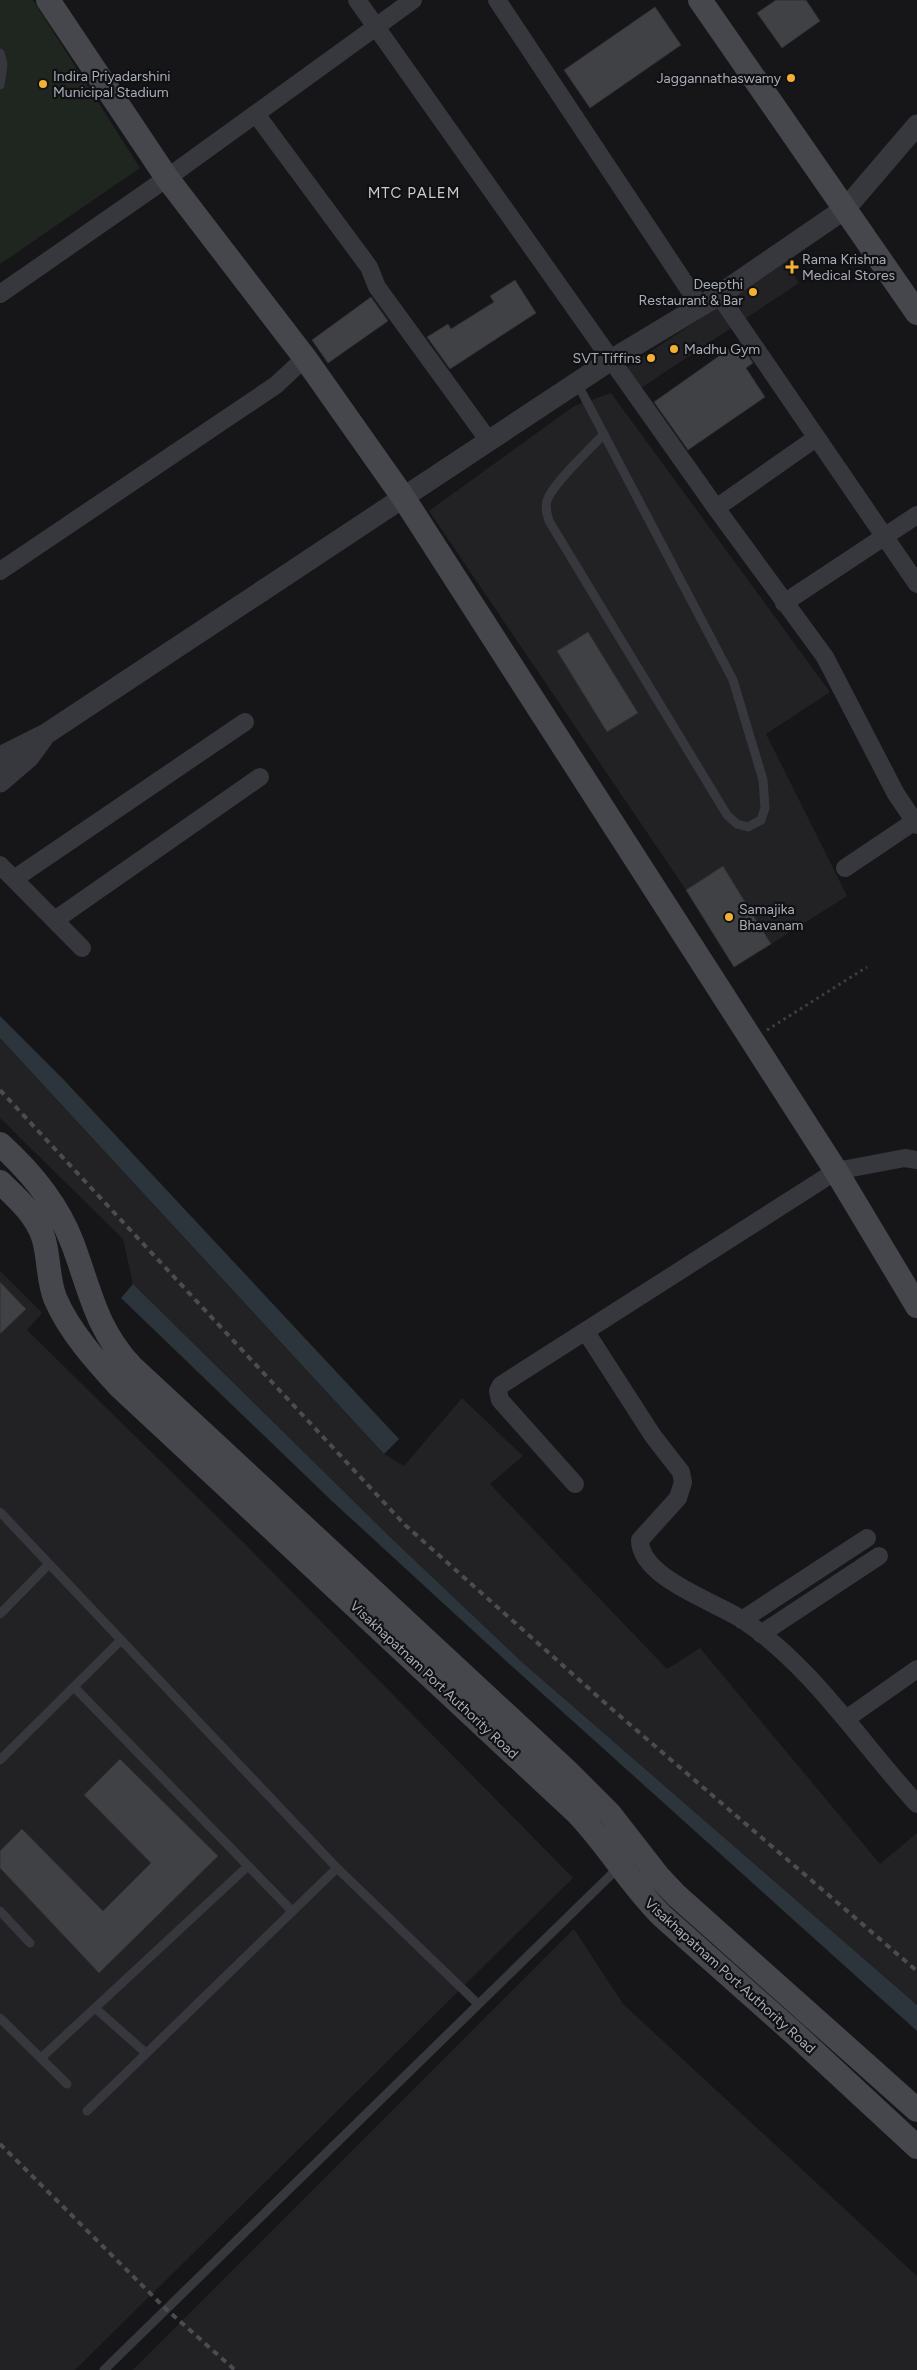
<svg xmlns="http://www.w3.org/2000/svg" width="917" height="2370" font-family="Figtree,sans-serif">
  <rect width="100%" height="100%" fill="#161618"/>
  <!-- built -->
  <path fill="#222225" d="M786 262 799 283 638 390 624 369Z
    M611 393 830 692 766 734 847 896 771 944 723 866 686 890 429 511 574 406Z
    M0 1038 384 1454 404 1466 462 1398 523 1456 490 1484 667 1669 700 1648 880 1864 917 1833V2005L523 1663 389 1536 133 1284 123 1239 0 1118Z
    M0 1271 42 1313 27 1330 246 1545 573 1878 75 2370H0Z
    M574 1929 623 2004 917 2276V2370H133Z"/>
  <!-- green -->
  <path fill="#1e261f" d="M0 0H33L140 168 0 264Z"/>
  <!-- water -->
  <path fill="#2c353c" d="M0 1016 63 1079 399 1439 384 1454 0 1038Z
    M133 1284 389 1536 523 1663 917 2005V2031L505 1660 333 1502 121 1298Z"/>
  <!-- building -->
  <path fill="#404145" stroke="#303034" d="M776 0H806L820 21 782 48 757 13Z
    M655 7 681 45 590 108 564 70Z
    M515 280 536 313 450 369 427 337 448 324 451 329 494 302 490 296Z
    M371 297 388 321 328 363 312 340Z
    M739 342 753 363 746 368 765 397 688 450 654 402Z
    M588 632 638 713 607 732 557 651Z
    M723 866 771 944 734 967 686 890Z
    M0 1282 26 1309 0 1334Z
    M120 1759 218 1856 99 1973 0 1868V1851L22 1829 103 1911 151 1863 84 1795Z"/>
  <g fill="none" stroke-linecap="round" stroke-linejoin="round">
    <!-- path -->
    <path stroke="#3d3f44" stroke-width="3" stroke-dasharray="2.5 4" stroke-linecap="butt" d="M767 1030 867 967"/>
    <!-- service -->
    <path stroke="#37383d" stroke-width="9" d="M0 53 3 64 0 85
      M577 383 733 680 763 780 765 808 761 820 748 827 737 824 727 815 549 521C547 514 545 508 547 501 551 485 591 448 604 434
      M0 1512 337 1868 478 2004
      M0 1614 49 1564
      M74 1687 292 1911
      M0 1760 121 1640
      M0 1911 30 1943
      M95 2008 146 2053
      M0 2018 67 2084
      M41 2058 248 1866
      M87 2111 337 1868
      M104 2370 619 1867"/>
    <!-- minor -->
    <path stroke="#37383d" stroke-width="18" d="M357 0 716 508 825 657 896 794 917 825
      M497 0 700 306
      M256 114 369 267 377 287 489 441
      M0 294 167 178 413 0
      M719 295 917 584
      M716 508 816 438
      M0 571 276 385 305 358
      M784 603 917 515
      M0 865 82 948
      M845 868 915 821
      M14 879 245 722
      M55 920 260 777
      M586 1332 653 1436 681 1472 683 1482 678 1498 640 1540C640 1578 716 1602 743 1620 813 1667 861 1743 917 1804
      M575 1484 500 1400 498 1391 501 1385 836 1171 905 1158 917 1160
      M742 1620 867 1538
      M761 1634 879 1556
      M846 1719 917 1669"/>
    <!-- tertiary -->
    <path stroke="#37383d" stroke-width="21" d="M0 757 46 734 611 360 719 295 846 208 917 125
      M0 782 29 757 43 738"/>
    <!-- secondary -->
    <path stroke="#45474d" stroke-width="24" d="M48 0 167 178 305 358 403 497 836 1171 917 1306
      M700 0 917 313
      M0 1144C31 1172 57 1203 72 1242 90 1289 95 1327 131 1366L567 1771 610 1814 659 1877 676 1895 917 2110
      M0 1182C20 1201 42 1220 46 1249 49 1266 49 1282 55 1298 69 1331 96 1361 120 1387L576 1812C607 1844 630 1884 662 1916L795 2034 917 2147"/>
    <!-- rail -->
    <path stroke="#4a4c52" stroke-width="4" stroke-dasharray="6 5" stroke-linecap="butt" d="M0 1090 405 1525 613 1710 917 1971
      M0 2144 166 2309 235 2370"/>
  </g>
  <!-- markers -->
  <g fill="#f2b134" stroke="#111113" stroke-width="2">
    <circle cx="791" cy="78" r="5"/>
    <circle cx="43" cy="84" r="5"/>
    <path d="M789.5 259.5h5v5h5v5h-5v5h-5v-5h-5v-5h5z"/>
    <circle cx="753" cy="292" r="5"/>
    <circle cx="674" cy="349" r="5"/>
    <circle cx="651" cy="358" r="5"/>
    <circle cx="729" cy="917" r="5"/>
  </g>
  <g text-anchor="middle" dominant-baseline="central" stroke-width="4.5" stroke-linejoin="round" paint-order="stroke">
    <!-- poi labels -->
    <g font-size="14" fill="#a8adb8" stroke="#111113" text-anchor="start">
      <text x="53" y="76">Indira Priyadarshini<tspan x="53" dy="16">Municipal Stadium</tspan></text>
      <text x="781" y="78" text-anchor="end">Jaggannathaswamy</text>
      <text x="802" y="259">Rama Krishna<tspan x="802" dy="16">Medical Stores</tspan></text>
      <text x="743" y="284" text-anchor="end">Deepthi<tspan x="743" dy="16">Restaurant &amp; Bar</tspan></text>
      <text x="684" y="349">Madhu Gym</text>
      <text x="641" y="358" text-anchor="end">SVT Tiffins</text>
      <text x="739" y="909">Samajika<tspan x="739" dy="16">Bhavanam</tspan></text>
    </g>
    <!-- street labels -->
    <g font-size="14" fill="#a8adb8" stroke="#111113">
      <text transform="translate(434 1680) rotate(43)">Visakhapatnam Port Authority Road</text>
      <text transform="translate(730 1976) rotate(42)">Visakhapatnam Port Authority Road</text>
    </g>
    <!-- neighbourhood labels -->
    <g font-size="15" letter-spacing="1" fill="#c9ccd4" stroke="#111113">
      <text x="414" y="193">MTC PALEM</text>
    </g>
  </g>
</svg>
